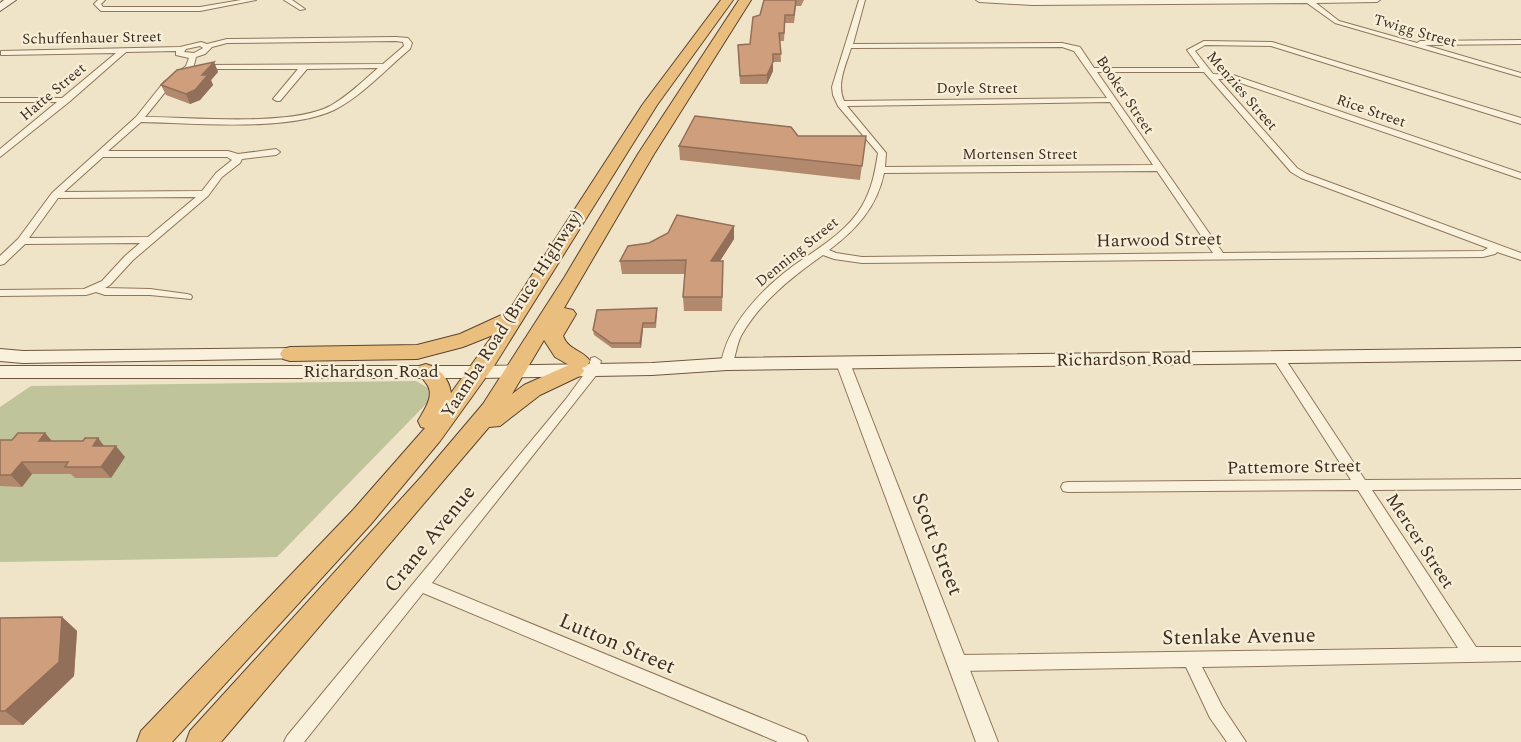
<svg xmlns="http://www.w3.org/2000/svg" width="1521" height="742" font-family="Spectral,serif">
  <rect width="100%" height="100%" fill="#f0e4c8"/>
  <!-- cemetery -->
  <path fill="#bfc49a" d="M416 381 428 388 430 400 277 557 0 562V407L31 386Z"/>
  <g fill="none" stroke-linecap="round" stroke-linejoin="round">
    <defs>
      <path id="minor" d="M98 0H105L101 4 103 7H200L241 0H256L200 11H101L94 4Z
        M284 0H292L305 9 300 10Z
        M859 0H865L853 44 1062 43 1080 47 1094 68H1200L1187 50 1204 41 1272 42 1521 118V124L1271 46 1205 45 1195 51 1213 74 1233 75 1521 173V179L1229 79H1218L1297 168 1307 174 1521 253V260L1497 252 1495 254 1483 257 862 263 834 259 823 255C792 277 760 302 741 336 736 346 736 357 731 367H723L721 364C727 325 762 289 793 266 817 249 847 232 862 206 872 189 875 172 878 153L838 106 833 95 832 87ZM1062 47 1074 51 1107 98 844 101C836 84 846 65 851 48ZM1097 72H1204L1291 172 1301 178 1488 248 1483 251 1223 253ZM1110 102 1153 165 885 167 886 153 847 106ZM1157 171 1213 253 862 257 836 253 829 250C856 230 877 207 884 173Z
        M976 0H1380L1377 2 1316 3 1339 21 1417 43 1420 41 1521 40V44L1425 45 1521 73V77L1335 23 1307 3 1032 5 979 2Z
        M396 37 408 38 412 43 410 49C386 69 362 96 334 110 288 132 193 123 141 122L108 151H228L238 154 276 149 280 152 276 155 242 159 240 163 222 177 208 196 133 260 110 285 105 288 150 289 187 294 191 295 192 297 191 299 150 295H105L96 292 86 295 0 296V290L84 289 102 281 125 256 140 243 25 244 4 264 0 265V256L18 239 52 193 136 117 164 82 186 66 189 58 176 55V51L126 52 69 102 0 157V149L57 102H0V98H62L116 53 4 55H1V51L180 47 201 42 207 44 227 39ZM396 41 403 42 404 46 383 64 202 65 198 67 202 69H298L273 99 277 101H280L307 69 378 68C363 81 348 96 330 106 290 127 192 117 145 117L170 86 193 69 196 57 205 54 212 47 227 43ZM200 46 203 48 194 53 184 52 186 49ZM103 157H227L232 160 216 173 202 191 64 192ZM196 197 148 237 29 238 58 198Z
        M1278 353 1282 354 1365 480 1521 479V489L1372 490 1476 647H1521V661L1202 667 1222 706 1246 742H1227L1210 718 1186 667 958 671 952 668 950 663 952 658 958 655 1458 648 1358 490 1068 492 1063 491 1061 487 1063 483 1068 482 1351 480 1272 357Z
        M595 357 601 361 598 373 432 583 805 736 808 742H778L423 593 304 742H284L287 736 566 399 588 369 591 358Z"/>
      <path id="tertiary" d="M843 358 850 363 998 742H976L836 363Z"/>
      <path id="secondary" d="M4 0H16L0 11V3Z
        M303 348 309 350 312 354 309 358 23 363 0 361V349L23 351Z
        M1521 348V360L727 370 652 375 478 378H0V366H478L652 363 727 358Z"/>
      <path id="trunk" d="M721 0H733L657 105 494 366 440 441 371 524 172 742H137L141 731 353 510 425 428 421 427 418 421C424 410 436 395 426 383 423 378 419 376 416 371L419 366 426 364C440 368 449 379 451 393L493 335 463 347 417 359 290 361 283 359 280 354 283 349 290 347 417 345 460 334 508 312 643 104Z
        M739 0H751L654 154 564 308 573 310 576 314 563 336C569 351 583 350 590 361L587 366 582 368 584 371 580 376 540 395 500 426 489 427 221 742H186L190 731 422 476 483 404 564 278 638 154ZM544 340 555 357 569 365 524 385 512 394Z"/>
    </defs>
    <!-- minor casing -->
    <use href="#minor" stroke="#8d765c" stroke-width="2"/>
    <!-- tertiary casing -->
    <use href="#tertiary" stroke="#8d765c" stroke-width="2"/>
    <!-- secondary casing -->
    <use href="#secondary" stroke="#6f573f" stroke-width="2"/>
    <!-- trunk casing -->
    <use href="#trunk" stroke="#5b4430" stroke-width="2"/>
    <!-- minor -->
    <use href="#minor" fill="#faf1dc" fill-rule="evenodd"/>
    <!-- tertiary -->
    <use href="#tertiary" fill="#faf1dc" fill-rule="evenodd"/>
    <!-- secondary -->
    <use href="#secondary" fill="#faf1dc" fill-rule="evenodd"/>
    <!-- trunk -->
    <use href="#trunk" fill="#eabe7c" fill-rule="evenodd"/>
  </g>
  <!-- wall -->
  <path fill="#b2896c" d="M764 0H804L801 6H796L794 23H785L784 41H780L781 62H773V71L767 84H740L738 45 750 44 760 15Z
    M214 62 218 72 211 80 213 85 200 100 190 104 166 95 161 85Z
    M798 136 864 150 860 180 680 160 679 146Z
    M734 239 720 261 723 275 722 311H684L683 297 685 274H622L620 261Z
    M657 308V314L656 328H643L641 348H612L594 335 593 330Z
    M45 433 52 441H83L98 438 104 446 125 457 111 478H75L71 474H32L22 487 0 486V440H12Z
    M62 617 77 631 74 676 23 725H0V618Z"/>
  <!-- shaded-wall -->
  <path fill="#916f58" d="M214 62 218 72 211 80 213 85 200 100 190 104 186 94Z
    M773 62V71L767 84V75Z
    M734 226V239L711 275V261Z
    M643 323V328L641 348 640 343Z
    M45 433 55 445 39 441Z
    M98 438 107 450 93 446Z
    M116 446 125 457 111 478 101 467Z
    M22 462 32 474 22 487 11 475Z
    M62 617 77 631 74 676 23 725 5 711Z"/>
  <!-- building -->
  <path fill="#cf9f7d" stroke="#916f58" stroke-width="1.5" d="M764 0H796L794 15H785L784 33H779L781 54H773V62L767 75 740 76 738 45 750 44 753 17 760 15Z
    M214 62 202 75H208L195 90 186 94 161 85 177 70Z
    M695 116 791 127 798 136H866L862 166 679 146Z
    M677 215 734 226 711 261H723L722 297H683L686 260 620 261 628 246 649 243 668 233Z
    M657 308 655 323H643L640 343H611L593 330 597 310Z
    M18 433H45L39 441H83L85 438H98L93 446H116L101 467H65L68 462H22L11 475H0V440H12Z
    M62 617 59 662 5 711H0V618Z"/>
  <g text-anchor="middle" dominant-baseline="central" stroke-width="4.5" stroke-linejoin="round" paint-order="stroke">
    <!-- far-street labels -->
    <g font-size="15" fill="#3d2e20" stroke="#f7eed8">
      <text transform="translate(1415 31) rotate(16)">Twigg Street</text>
      <text transform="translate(92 38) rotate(-1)">Schuffenhauer Street</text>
      <text x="977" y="88">Doyle Street</text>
      <text transform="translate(1242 91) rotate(49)">Menzies Street</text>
      <text transform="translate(53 92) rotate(-40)">Hatte Street</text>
      <text transform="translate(1125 95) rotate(56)">Booker Street</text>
      <text transform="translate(1371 111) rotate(19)">Rice Street</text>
      <text x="1020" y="154">Mortensen Street</text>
      <text transform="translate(797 252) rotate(-39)">Denning Street</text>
    </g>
    <!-- street labels -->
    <g font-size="18" fill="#3d2e20" stroke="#f7eed8">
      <text transform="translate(1159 240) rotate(-1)">Harwood Street</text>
      <text transform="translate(512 314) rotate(-57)">Yaamba Road (Bruce Highway)</text>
      <text transform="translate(1124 359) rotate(-1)">Richardson Road</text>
      <text x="371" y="371">Richardson Road</text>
      <text transform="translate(1294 467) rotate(-1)">Pattemore Street</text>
      <text transform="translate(1420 541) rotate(57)">Mercer Street</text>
    </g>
    <!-- near-street labels -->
    <g font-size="21" fill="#3d2e20" stroke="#f7eed8">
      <text transform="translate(430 539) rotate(-51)">Crane Avenue</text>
      <text transform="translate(937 544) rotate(69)">Scott Street</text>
      <text transform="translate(1239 637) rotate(-1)">Stenlake Avenue</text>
      <text transform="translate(617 644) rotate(23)">Lutton Street</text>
    </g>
  </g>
</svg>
